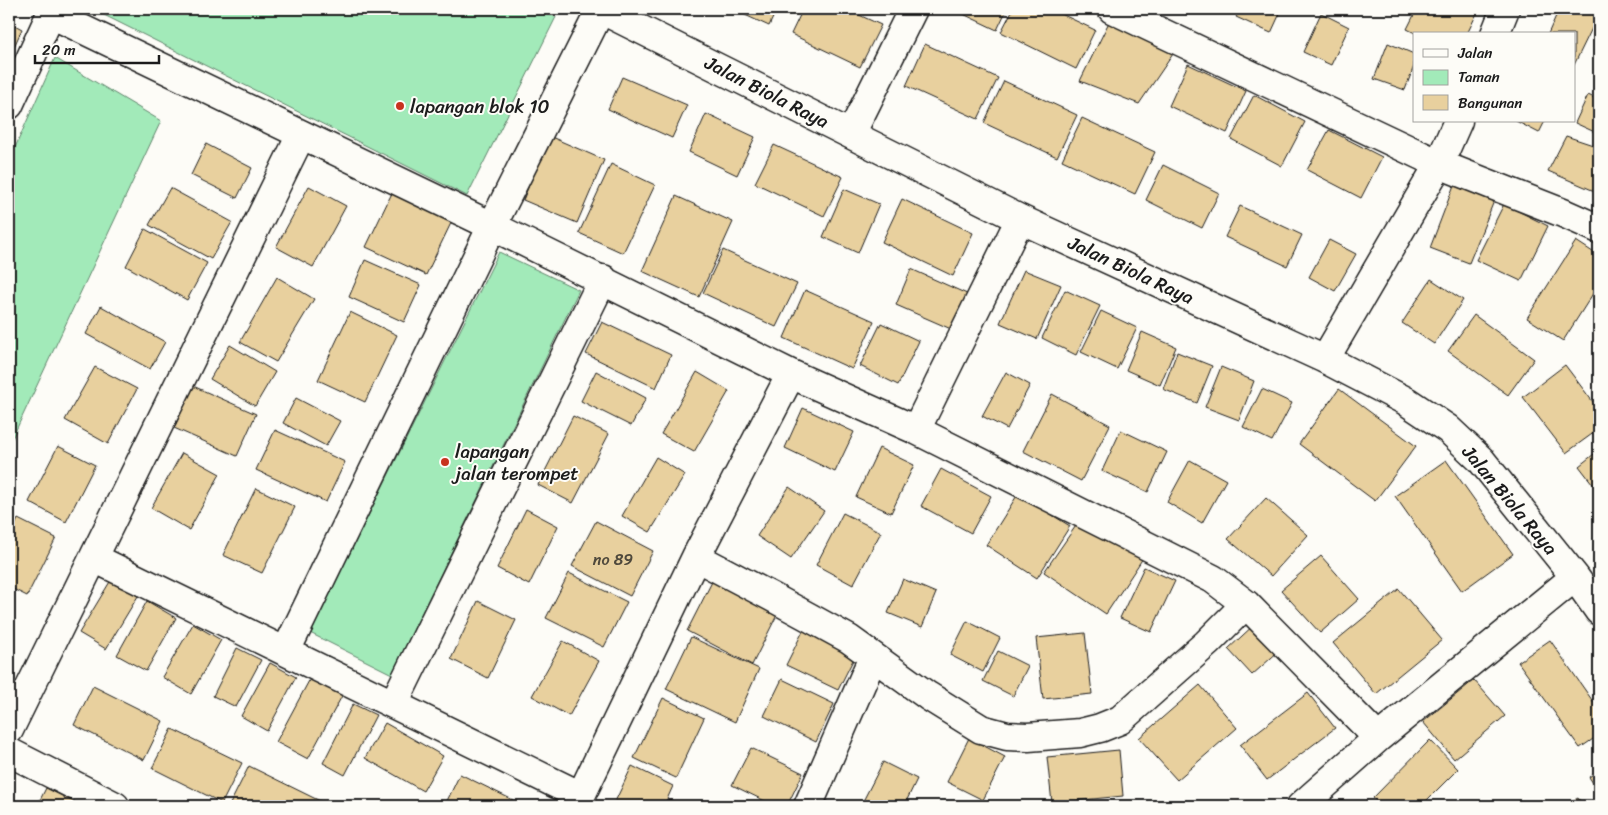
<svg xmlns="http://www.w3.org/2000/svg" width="1608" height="815" font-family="Sriracha,sans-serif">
  <rect width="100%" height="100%" fill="#fdfcf7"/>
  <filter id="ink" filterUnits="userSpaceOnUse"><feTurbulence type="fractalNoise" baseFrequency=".02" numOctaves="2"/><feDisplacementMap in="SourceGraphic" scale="10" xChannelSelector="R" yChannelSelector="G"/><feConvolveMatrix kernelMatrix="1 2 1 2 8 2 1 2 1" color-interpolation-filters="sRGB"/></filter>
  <g filter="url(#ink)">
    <!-- green -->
    <path fill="#a2eab9" stroke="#5f836a" d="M92 9H538L556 17 467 196Z
      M55 58 161 121 9 445V161Z
      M499 252 579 290 392 674 310 633Z"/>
    <!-- building -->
    <path fill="#e8d09e" stroke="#1c1c1c" d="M732 9H777L769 26Z
      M803 9H846L881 25 860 67 791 34Z
      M961 9H1007L997 30 959 12Z
      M1013 9H1051L1095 30 1076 69 1001 32Z
      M1240 9H1282L1271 33 1236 17Z
      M1417 9H1479L1467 34H1417L1407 29Z
      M1559 9H1583L1598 16 1574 65V34H1548Z
      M1321 13 1349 27 1331 65 1303 52Z
      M1111 18 1173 54 1139 104 1080 81Z
      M9 22 22 29 13 49 9 47Z
      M1388 43 1414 54V66L1405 90 1374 79Z
      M925 44 998 78 978 119 906 86Z
      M1188 64 1246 91 1227 133 1169 106Z
      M622 77 687 105 672 138 608 109Z
      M1004 81 1077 115 1057 157 984 123Z
      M1254 95 1305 122 1282 166 1231 139Z
      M1588 95 1599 100V134L1575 123Z
      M706 114 755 137 737 175 689 152Z
      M1082 118 1155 152 1135 194 1062 160Z
      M1516 121H1545L1539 133Z
      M1329 130 1382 157 1361 198 1307 170Z
      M549 136 604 160 577 223 523 200Z
      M1566 136 1599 147V193L1548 171Z
      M206 144 252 168 237 198 191 175Z
      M774 145 843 177 824 216 755 183Z
      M611 164 655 185 623 253 579 233Z
      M1163 165 1219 193 1202 228 1146 200Z
      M1454 185 1494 201 1469 263 1430 248Z
      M309 186 346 206 313 267 276 247Z
      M170 188 232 222 211 259 149 225Z
      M844 189 879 204 858 253 823 237Z
      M392 193 452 221 426 275 366 247Z
      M676 196 733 222 699 297 642 271Z
      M902 199 973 233 953 276 882 242Z
      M1504 204 1548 226 1521 281 1476 260Z
      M1240 206 1302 235 1287 266 1225 237Z
      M145 229 207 263 187 300 126 266Z
      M1329 240 1356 254 1335 291 1309 277Z
      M1576 241 1599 256V284L1563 341 1527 318Z
      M723 250 797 284 776 327 703 293Z
      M365 260 421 285 404 322 349 297Z
      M911 269 967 294 951 329 896 305Z
      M1024 270 1061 285 1037 339 1000 323Z
      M277 277 314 299 276 362 240 342Z
      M1431 279 1463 300 1434 344 1402 323Z
      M805 290 874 321 852 369 784 338Z
      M1065 290 1100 306 1076 355 1042 338Z
      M101 306 165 342 150 369 86 334Z
      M1101 311 1137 328 1117 369 1081 352Z
      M350 312 397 335 365 402 318 380Z
      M1474 315 1534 359 1508 395 1448 351Z
      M602 322 671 355 656 388 586 354Z
      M881 323 919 341 898 385 860 366Z
      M1142 332 1176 347 1160 385 1126 370Z
      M230 345 275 372 255 406 210 379Z
      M1177 352 1212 366 1197 403 1163 389Z
      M1565 365 1599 410V429L1566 453 1523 397Z
      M95 367 137 389 108 444 65 420Z
      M1221 367 1254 381 1239 420 1205 407Z
      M596 371 646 398 631 426 581 401Z
      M697 372 729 391 694 452 661 434Z
      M1006 372 1030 385 1007 429 982 416Z
      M193 386 256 414 237 456 174 428Z
      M1262 389 1292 403 1272 441 1243 427Z
      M1339 389 1416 446 1375 501 1299 444Z
      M1052 394 1110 425 1081 481 1023 451Z
      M296 398 340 421 326 446 283 423Z
      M803 408 854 432 835 472 785 448Z
      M573 416 609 434 573 503 538 485Z
      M275 430 345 462 326 502 256 470Z
      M1121 430 1167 452 1148 492 1102 471Z
      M58 446 95 465 66 522 29 502Z
      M879 448 914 465 891 513 856 497Z
      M1599 450V492L1579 466Z
      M182 453 220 474 189 530 151 508Z
      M656 457 685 475 650 532 622 516Z
      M1190 460 1226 480 1202 523 1167 502Z
      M1446 460 1513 554 1462 591 1395 496Z
      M941 469 991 496 971 533 921 506Z
      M789 487 824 511 791 559 757 536Z
      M256 488 295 507 262 573 223 555Z
      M1018 494 1070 526 1037 578 986 545Z
      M1266 498 1308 535 1271 576 1228 539Z
      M526 509 558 526 529 585 497 568Z
      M843 513 881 532 853 585 816 565Z
      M1082 517 1143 558 1106 614 1044 572Z
      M18 519 56 538 27 596 9 587V538Z
      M596 521 653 551 630 596 572 566Z
      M1321 556 1359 599 1320 633 1281 590Z
      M1144 567 1175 581 1151 632 1120 618Z
      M717 572 782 605 752 665 687 631Z
      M569 573 627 602 604 647 546 618Z
      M903 579 936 593 922 627 888 613Z
      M111 580 138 596 106 649 79 633Z
      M1399 589 1442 640 1376 694 1333 643Z
      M147 601 176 618 146 671 117 655Z
      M478 601 516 620 488 678 451 659Z
      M967 621 1000 638 983 672 950 655Z
      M1256 623 1280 650 1252 675 1228 649Z
      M193 624 221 640 191 694 162 677Z
      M805 627 857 652 838 690 786 665Z
      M1085 633 1092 694 1043 699 1036 638Z
      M691 637 759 669 735 722 666 689Z
      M1550 640 1599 710V735L1580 748 1518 662Z
      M563 641 599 661 569 716 532 696Z
      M237 648 261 660 236 707 213 696Z
      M998 651 1028 666 1013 696 983 681Z
      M270 663 296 677 267 731 241 716Z
      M311 677 343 694 308 759 276 742Z
      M782 679 834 704 816 742 764 716Z
      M1474 680 1505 716 1454 759 1423 722Z
      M1200 685 1237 728 1177 780 1139 738Z
      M93 686 163 721 144 760 74 725Z
      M1308 693 1335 728 1267 780 1240 745Z
      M663 698 704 718 676 778 634 758Z
      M353 704 376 715 345 775 323 763Z
      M385 723 443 756 423 791 365 758Z
      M172 729 242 763 222 803 152 768Z
      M969 738 1005 757 983 800 947 782Z
      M1430 740 1458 769 1421 806H1382L1373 798Z
      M751 748 803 773 787 806H775L732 785Z
      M1119 750 1123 796 1052 803 1047 757Z
      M883 762 917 779 904 806H868L862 803Z
      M249 766 320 801 317 806H229Z
      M632 766 673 786 664 806H613Z
      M1599 770V792L1589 777Z
      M460 774 521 804 520 806H453L446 803Z
      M46 788 82 806H37Z
      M1578 798 1583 806H1563Z"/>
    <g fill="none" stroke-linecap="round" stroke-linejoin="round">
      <defs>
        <path id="street" d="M600 9 1020 219 1325 359 1406 401 1448 429 1481 460 1575 577 1599 611
          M1112 9 1439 164 1563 213 1599 229
          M51 14 492 226 791 374 916 430 1213 579 1246 604 1378 738
          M1495 34 1505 9
          M9 105 53 9
          M851 134 913 9
          M1325 359 1439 164 1458 121
          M916 430 1020 219
          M696 557 772 597 849 639 928 696 981 729 1007 736 1028 737 1080 733 1100 728 1120 720 1207 643 1246 604
          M94 558 581 796
          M286 651 492 226 601 9
          M394 703 603 279
          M9 730 301 135
          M9 752 115 806
          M576 806 696 557 791 374
          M808 806 873 657
          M1301 806 1378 738 1575 577"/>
      </defs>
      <!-- street casing -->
      <use href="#street" stroke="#1c1c1c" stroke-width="31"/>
      <!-- street -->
      <use href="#street" stroke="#fdfcf7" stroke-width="28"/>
    </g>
  </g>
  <!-- markers -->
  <g fill="#c8321e" stroke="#fdfcf7" stroke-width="2">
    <circle cx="400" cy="106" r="5"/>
    <circle cx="445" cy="462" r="5"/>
  </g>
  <g text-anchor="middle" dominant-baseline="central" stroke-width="4" stroke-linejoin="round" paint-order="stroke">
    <!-- number labels -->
    <g font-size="16" fill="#4f493c">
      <text x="613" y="559">no 89</text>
    </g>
    <!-- street labels -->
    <g font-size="19" fill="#1c1c1c" stroke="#fdfcf7">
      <text transform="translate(767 92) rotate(27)">Jalan Biola Raya</text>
      <text transform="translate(1131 270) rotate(25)">Jalan Biola Raya</text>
      <text transform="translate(1510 500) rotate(50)">Jalan Biola Raya</text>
    </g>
    <!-- poi labels -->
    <g font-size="19" fill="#1c1c1c" stroke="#fdfcf7" text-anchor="start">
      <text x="410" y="106">lapangan blok 10</text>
      <text x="455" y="451">lapangan<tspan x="455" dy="22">jalan terompet</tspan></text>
    </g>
  </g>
  <!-- margin -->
  <rect width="1608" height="815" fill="none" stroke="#fdfcf7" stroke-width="30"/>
  <rect x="15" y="15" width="1578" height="785" fill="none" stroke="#1c1c1c" stroke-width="2" filter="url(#ink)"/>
  <!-- legend -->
  <rect x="1413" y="32" width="162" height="90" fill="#fdfcf7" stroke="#a3a29f"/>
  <rect x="1423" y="49" width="25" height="8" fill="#fdfcf7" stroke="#a3a29f"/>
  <text x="1458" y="58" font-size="15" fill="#1c1c1c">Jalan</text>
  <rect x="1423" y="70" width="25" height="15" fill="#a2eab9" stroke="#a3a29f"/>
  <text x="1458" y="82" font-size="15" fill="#1c1c1c">Taman</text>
  <rect x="1423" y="95" width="25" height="15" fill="#e8d09e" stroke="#a3a29f"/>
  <text x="1458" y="108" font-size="15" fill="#1c1c1c">Bangunan</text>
  <!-- scale -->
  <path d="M35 55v8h124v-8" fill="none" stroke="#1c1c1c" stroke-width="2.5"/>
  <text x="42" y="55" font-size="15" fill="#1c1c1c" stroke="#fdfcf7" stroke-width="4" paint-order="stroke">20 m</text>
</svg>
